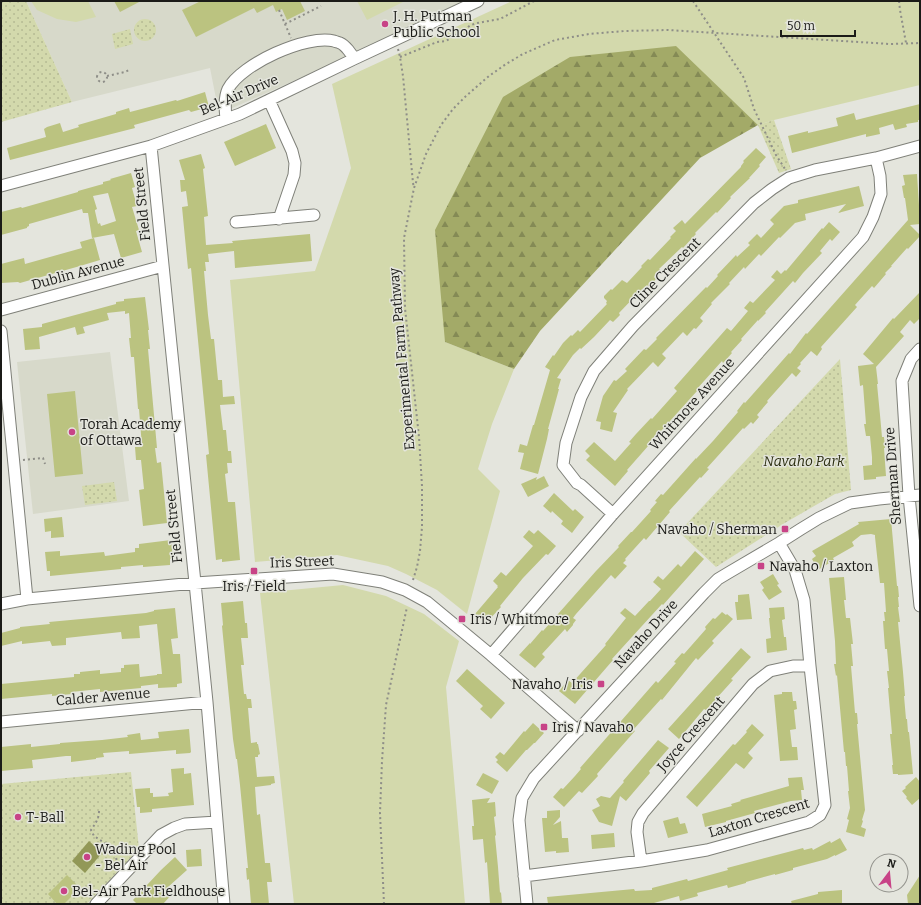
<svg xmlns="http://www.w3.org/2000/svg" width="921" height="905" font-family="Bitter,serif">
  <defs>
    <pattern id="forest-firs" width="22" height="20" patternUnits="userSpaceOnUse"><rect width="22" height="20" fill="#a3aa68"/><path d="M5 1l3.5 6h-7zM16 11l3.5 6h-7z" fill="#848a55"/></pattern>
    <pattern id="park-dots" width="8" height="8" patternUnits="userSpaceOnUse"><rect width="8" height="8" fill="#d3d9ac"/><path d="M2 2h.1M6 6h.1" fill="none" stroke="#b5ba93" stroke-width="1.8" stroke-linecap="round"/></pattern>
  </defs>
  <rect width="100%" height="100%" fill="#e4e5dd"/>
  <!-- built -->
  <path fill="#d7d9ca" d="M26 1H465L367 48 219 114 210 68 72 102Z
    M110 352 129 501 33 514 17 362Z"/>
  <!-- grass -->
  <path fill="#d3d9ac" d="M31 1H88L96 17 76 22 57 19 37 10Z
    M357 1H405L367 20Z
    M512 1H920V85L774 120 758 125 675 46 445 342 514 369 492 424 478 469 500 491 467 614 437 590 406 574 388 566 337 555 255 562 230 280 315 271 351 168 332 84Z
    M343 585 386 596 424 614 459 641 446 687 465 904H294L260 593Z"/>
  <!-- forest -->
  <path fill="url(#forest-firs)" d="M676 46 758 125 700 158 540 331 514 369 445 342 435 230 503 97 570 57Z"/>
  <!-- park -->
  <path fill="url(#park-dots)" d="M1 1H26L72 102 1 122Z
    M134 30a11 11 0 1 1 22 0a11 11 0 1 1-22 0Z
    M130 29 133 44 115 49 112 34Z
    M774 120 791 169 779 173 758 125Z
    M840 359 851 490 835 494 783 524 716 567 679 532Z
    M114 482 117 501 85 505 82 486Z
    M131 772 139 849 87 904H1V784Z"/>
  <!-- water -->
  <path fill="#929857" d="M89 841 102 853 85 873 72 861Z"/>
  <!-- building -->
  <path fill="#bbc380" fill-rule="evenodd" d="M114 1H141L120 12Z
    M201 1H300L305 11 287 20 282 9 276 12 273 5 257 13 254 8 196 37 182 10Z
    M205 92 209 107 191 112 189 110 134 125 135 128 10 160 7 148 46 137 44 129 47 127 60 123 63 132 79 127 78 125 116 114V112L129 108 130 112 176 100 177 101Z
    M920 104V120H918V122L906 124 907 127 895 130 893 124 879 128 880 134 866 137V134L792 153 788 136 808 131V133L838 126 836 118 854 113 856 120Z
    M266 124 276 148 235 166 224 142Z
    M756 148 766 157 759 165 760 166 749 178H750L730 197 731 198 717 213 716 212 695 233 696 234 683 248 682 247 659 269 660 270 654 277 656 279 649 287 647 285 641 290 619 313 620 315 613 322 610 320 594 337 581 349 580 348 573 355 557 378 561 379 558 389H559L548 429H549L547 439 538 474 520 469 524 453 518 452 520 444 527 446 533 425H534L550 370 545 367 553 355 554 356 563 343 571 335 572 336 578 330 580 332 607 304 606 303 607 301 604 298V296L611 289 612 290 622 280 627 283 642 267 641 266 648 259 650 260 671 238 670 237 676 231 673 228 682 220 685 224 741 167V166L744 162 743 161Z
    M201 154 205 168 203 169 208 216 204 217 206 245 233 243 232 241 310 234 312 261 235 268 234 251 208 254 209 262H205L206 271H204L208 315 211 339H214L218 380H222L223 397 234 396 235 404 220 405 223 430H226L228 451H231L232 463H227L228 473 225 474 228 502H235L240 560 222 562V559L216 560 206 455 209 454 191 268 188 269 182 207 188 206 186 191 181 192 180 180H185L179 160Z
    M131 173 135 187 132 188 137 206 132 207 139 230 136 231 142 252 121 258 114 234 92 238 88 213H83L82 209 29 224V226L27 227V228L1 235V212L21 207 22 208 78 192V191L103 184V182L111 180 110 179ZM108 193 116 221 101 226 100 223 98 224 95 211V210L97 209 93 196Z
    M917 174 919 205H920V224L910 225 920 235V236L908 249 907 248 891 266H892L885 273 886 274 874 288 872 286 855 305 857 307 821 347 822 349 817 356 811 351 800 363 801 364 797 368 801 371 796 377 792 373 767 401 768 402 757 415 759 417 753 424 751 422 744 429 743 428 707 468 709 469 701 478 700 477 669 511 670 512 646 540 644 538 625 559 626 560 623 563 627 566 615 579 611 575 576 614 573 618 576 620 573 624V625L567 632 565 629 542 654 545 657 535 668 519 655 530 643V644L542 630 543 631 596 571 619 547 618 546 631 532H632L651 511 650 510 657 502 655 501 661 494 663 495 696 458V459L713 441 738 412 737 411 744 402 745 403 789 353 790 354 806 333 807 334 908 220 905 198H904L902 186 905 185 903 175Z
    M859 186 864 206 838 213 846 204 805 214 806 220 795 223 780 238 779 237 761 256 759 254 745 269 744 267 729 283 730 284 711 303 712 304 700 318 703 321 696 329 694 328 687 336 683 332 663 353 662 354 666 358 658 367 653 362 627 389 628 390 613 412 617 413 612 432 600 429 601 422 596 421 603 396 614 380 616 381 627 371 625 369 644 349 646 350 657 339 656 338 706 287 707 288 718 276 717 275 736 255 737 257 750 245 748 243 757 234 761 238 774 224 770 220 784 206 798 203V200Z
    M829 222 840 232 832 241 830 239 820 251 822 253 803 273 795 283 793 281 765 312 766 313 758 321V320L741 339 742 340 731 352 732 353 723 363 722 361 696 390 697 391 661 431 660 430 648 444 649 445 627 470 628 471 615 486 586 460 590 456 585 451 594 442 615 461 631 443 629 442 636 434 651 418 652 419 677 391 674 388 727 328 731 331 748 311 744 308 750 301 753 303 775 280 771 277 777 270 781 274 785 270 786 271 822 228 823 229Z
    M94 238 100 260 80 266 20 283 18 282 1 283V264L24 258 25 264 57 255 82 248 80 242Z
    M920 292V318L914 324 910 320 900 332 904 336 876 367 878 384H877L880 415 882 437H884L885 448H884L886 476 876 477V479L864 480 863 466 872 465V457L870 436H866L864 424H866L863 385 860 386 858 366 874 364 863 354 893 318 894 319Z
    M145 297 149 330H148L150 349H148L157 448H155L157 463 161 462 167 523 143 526 139 490 144 489 141 460H136L135 447H142L139 409H138L134 357H131L129 338H131L129 313 125 314V311L107 313 109 320 83 327 85 333 77 335 75 327 39 337 40 349 25 350 23 329 42 327V324L116 304V302L124 301V299Z
    M75 391 83 474 55 477 47 394Z
    M544 476 549 486 528 497 521 484 537 477 536 480Z
    M554 493 573 511 575 509 584 517 572 533 561 524 563 521 552 511 551 513 543 506Z
    M62 517 64 537 51 538V531L45 532 44 519Z
    M891 519 897 586H898L899 597H898L899 607H898L900 622H898L903 672 905 696H904L906 719H907L908 732H909L913 774 898 775V774H893L892 765H893L890 734H892L888 688H889L887 671H889L887 649H885L883 621H885L884 612H886L884 583H880L875 537V535L871 534 861 535 852 542 854 546 833 558 834 560 818 570 812 559 816 556 812 551 859 524 858 522Z
    M529 530 534 534 538 530 556 546 548 555 546 554 523 578 500 606 501 607 486 623 475 614 498 587 497 586H498L493 581 501 572 506 576 533 546 523 537Z
    M171 540 173 559H170V565L143 567V565L121 567V569L50 576V571H47L45 552 60 551V556L104 552 105 556 135 552V548H139V544Z
    M695 551 704 559 663 605 662 604 631 638 612 659 613 660 575 704 559 691 568 680 572 683 606 645 605 644 626 618 620 613 625 608 635 616 649 601H650L661 589 653 582 658 576 663 580 678 564 681 567Z
    M773 574 779 584 777 585 782 592 769 600 762 590 764 588 760 582Z
    M844 577 846 600H844L846 618H850L853 644H851L853 666H851L855 713H857L858 724H857L865 810 862 820 863 821 861 827 866 829 864 837 846 832 849 820 847 819 850 808 848 791H849L847 766H846L845 752H844L837 675 836 676 834 664H836L835 641 829 578Z
    M749 594 752 619 737 620 735 602H738V595Z
    M243 601 245 623H247L248 638H241L244 665H241L244 694H246L247 699H251L252 708H248L251 743 257 742V744H258L260 754 258 755V757H255L257 777 274 776 275 783 271 784V785L255 787 257 815 260 814 265 863H270L272 882H267L269 904H251L249 879 247 880 246 868H248L240 785 237 759H236L233 739 222 626 223 625 221 603Z
    M784 607 785 619 782 620 784 637H786L787 650 767 653 766 639 771 638 769 618H770L769 608Z
    M175 608 178 638 171 639 173 654H180L182 683 177 684V687L158 688V684L141 686V688L100 692V689L71 692 72 694 52 696V694L1 699V684L74 677V674H80V672L100 670V674L121 672V668H124V665L139 664 140 677 157 675V674H162L157 624 139 626 140 638 122 639 121 632 66 638V645L52 646 50 641 22 644V641L1 646V633L20 628V627L50 624 49 622 146 613 154 611V610Z
    M722 612 726 615 727 614 733 619 712 641 714 643 698 660 696 658 662 700 661 699 633 730 635 731 597 774 598 776 582 793 579 791 564 807 553 797 561 788 563 789 575 776 581 769 580 768 656 681 658 683 676 663 674 662 682 653 684 654 706 629 705 627 713 618 715 619Z
    M741 648 751 657 731 679 733 680 706 710 704 709 679 739 668 729Z
    M467 669 505 703 491 719 480 709 483 706 456 681Z
    M782 692H792L793 701H796L797 709 794 710 796 729 790 730 792 747H797L798 760 780 761 774 695 782 694Z
    M533 723 544 733 535 743H534L527 750H526L507 772 496 762 498 760 495 757 500 752 504 755 524 731 525 732Z
    M752 724 764 735 748 753 753 758 744 769 736 763 697 807 686 797 733 744 735 745 747 732 746 731Z
    M189 729 191 752 190 753 176 754V750L129 754V751L103 753 104 757 96 758V759L71 762V756H66L32 760 33 768 1 771V747L31 744V747L60 744V743L102 740 128 737 127 735 140 733 141 740 159 738 158 732Z
    M658 740 669 748 649 771 650 773 626 801 620 796 612 826 599 822 592 810 600 806 596 799 601 796 610 798 624 782 623 781Z
    M184 768V774L191 773 194 805 152 809V812L140 813V807H137L135 789 150 788V793H153V797L169 796 168 793 173 792 171 769Z
    M483 773 499 781 492 794 476 785Z
    M802 777 804 790H801L802 800 791 801 754 811 755 813 726 821V822L705 827 702 814 732 806 731 804 741 801 740 800 789 786 788 778Z
    M916 777 920 782V798L912 805 906 798 907 797 902 791 906 788 905 787Z
    M490 798 487 803 495 802 496 816 494 817 496 835 495 836 498 867 500 893 501 892 502 904H490L487 862 485 863 483 839 473 840 472 826H474L472 800Z
    M560 810V817L553 825 561 821 562 838H568L569 852 556 853V851L545 852 542 818H547V811Z
    M678 817 680 824 685 823 688 833 668 838 663 821Z
    M614 833 615 847 592 849 591 835Z
    M840 838 847 850 835 856V855L827 859 793 868V870L775 875V874L746 882V883L728 888 727 885 697 893 698 896 680 901 679 896 654 903 643 904H548L547 897 634 889 635 891 652 890V888L687 879 688 881 728 870 727 868 788 852 803 848 804 850 812 848 813 850 830 841 831 843Z
    M201 849 202 866 187 867 186 850Z
    M175 857 187 870 168 887 174 892 163 904H137L133 900 161 870Z
    M67 875 80 888 64 904H57L48 894Z
    M920 875V904H908L907 895Z
    M842 890V904H792L791 901 818 894V892Z"/>
  <g fill="none" stroke-linecap="round" stroke-linejoin="round">
    <defs>
      <path id="minor" d="M269 100 292 151 295 163 294 175 279 219
        M226 119C225 109 224 98 228 89 241 64 307 34 334 41 336 42 338 42 340 43 345 45 352 54 354 59
        M151 146 207 702 224 904
        M1 186 151 146 240 114 354 59 478 1
        M236 222 314 215
        M1 310 163 266
        M1 331 27 599
        M920 349 911 359 902 381 909 496 920 606
        M613 514 581 485 577 483 563 465 566 443 581 397 594 371 633 326 754 203 772 189 789 178 815 170 876 158 920 146
        M1 604 27 599 195 583 333 574 382 582 405 590 427 602 491 655 578 731
        M491 655 613 514 863 237 873 217 881 194 880 176 876 158
        M1 722 207 702
        M641 861 637 832 638 822 643 813 753 684 770 671 793 666H810
        M524 876 641 861 707 850 809 822 820 815 825 805 810 666 804 600 795 570 779 543
        M96 904 161 835 174 828 185 824 217 822
        M527 904 519 820 522 798 534 778 704 593 718 579 728 573 779 543 801 529 819 518 850 503 879 499 920 495"/>
    </defs>
    <!-- minor casing -->
    <use href="#minor" stroke="#7f8079" stroke-width="13"/>
    <!-- path -->
    <path stroke="#8e8e88" stroke-width="2" stroke-dasharray="2 3" stroke-linecap="butt" d="M693 1 744 78 754 109 776 155 785 169
      M899 1 900 10 906 43
      M279 10 291 38
      M285 24 321 6
      M398 49 400 57 403 76 413 183 414 188
      M400 57 432 44 437 42 446 41 471 25 477 23 500 19 534 1
      M97 77a5 5 0 1 1 10 0a5 5 0 1 1-10 0Z
      M107 76 125 72 129 70
      M23 460 43 458 45 464
      M413 580 417 567 420 551 422 527V486L419 437 405 308 404 238 414 188 426 154 441 125 453 109 466 96 489 76 506 64 523 54 555 40 589 34 625 31 668 30 890 44 920 43
      M99 811C99 819 95 824 91 830L94 836 109 846 115 853 118 866
      M384 904 380 813 382 761 386 705 407 607"/>
    <!-- minor -->
    <use href="#minor" stroke="#fff" stroke-width="11"/>
  </g>
  <!-- markers -->
  <g fill="#c84387" stroke="#e4e5dd" stroke-width="1.5">
    <circle cx="385" cy="24" r="4"/>
    <circle cx="72" cy="432" r="4"/>
    <rect x="781" y="525" width="8" height="8" rx="2"/>
    <rect x="757" y="562" width="8" height="8" rx="2"/>
    <rect x="250" y="567" width="8" height="8" rx="2"/>
    <rect x="458" y="615" width="8" height="8" rx="2"/>
    <rect x="597" y="680" width="8" height="8" rx="2"/>
    <rect x="540" y="723" width="8" height="8" rx="2"/>
    <circle cx="18" cy="817" r="4"/>
    <circle cx="87" cy="857" r="4"/>
    <circle cx="64" cy="891" r="4"/>
  </g>
  <g text-anchor="middle" dominant-baseline="central" stroke-width="3" stroke-linejoin="round" paint-order="stroke">
    <!-- poi labels -->
    <g font-size="14" fill="#1b1b18" stroke="#e4e5dd" text-anchor="start">
      <text x="393" y="16">J. H. Putman<tspan x="393" dy="16">Public School</tspan></text>
      <text x="80" y="424">Torah Academy<tspan x="80" dy="16">of Ottawa</tspan></text>
      <text x="777" y="529" text-anchor="end">Navaho / Sherman</text>
      <text x="769" y="566">Navaho / Laxton</text>
      <text x="254" y="586" text-anchor="middle">Iris / Field</text>
      <text x="470" y="619">Iris / Whitmore</text>
      <text x="593" y="684" text-anchor="end">Navaho / Iris</text>
      <text x="552" y="727">Iris / Navaho</text>
      <text x="26" y="817">T-Ball</text>
      <text x="95" y="849">Wading Pool<tspan x="95" dy="16">- Bel Air</tspan></text>
      <text x="72" y="891">Bel-Air Park Fieldhouse</text>
    </g>
    <!-- street labels -->
    <g font-size="14" fill="#1b1b18" stroke="#e4e5dd">
      <text transform="translate(239 95) rotate(-23)">Bel-Air Drive</text>
      <text transform="translate(142 204) rotate(-96)">Field Street</text>
      <text transform="translate(78 273) rotate(-15)">Dublin Avenue</text>
      <text transform="translate(665 273) rotate(-45)">Cline Crescent</text>
      <text transform="translate(402 359) rotate(-95)">Experimental Farm Pathway</text>
      <text transform="translate(692 404) rotate(-48)">Whitmore Avenue</text>
      <text transform="translate(893 476) rotate(-94)">Sherman Drive</text>
      <text transform="translate(174 526) rotate(-96)">Field Street</text>
      <text transform="translate(302 562) rotate(-2)">Iris Street</text>
      <text transform="translate(646 634) rotate(-48)">Navaho Drive</text>
      <text transform="translate(103 697) rotate(-5)">Calder Avenue</text>
      <text transform="translate(691 734) rotate(-49)">Joyce Crescent</text>
      <text transform="translate(759 818) rotate(-17)">Laxton Crescent</text>
    </g>
    <!-- park labels -->
    <g font-size="14" font-style="italic" fill="#2c2f11" stroke="#e4e5dd">
      <text x="804" y="461">Navaho Park</text>
    </g>
  </g>
  <!-- border -->
  <rect width="921" height="905" fill="none" stroke="#1b1b18" stroke-width="4"/>
  <!-- north arrow -->
  <g transform="translate(889 873) rotate(16)"><circle r="19" fill="#e4e5dd" stroke="#94948e"/>
  <path d="M0-3L7 15L0 10L-7 15Z" fill="#c84387"/>
  <text y="-6" font-size="11" font-weight="bold" text-anchor="middle" fill="#1b1b18">N</text>
  </g>
  <!-- scale -->
  <path d="M781 30v6h74v-6" fill="none" stroke="#1b1b18" stroke-width="2"/>
  <text x="787" y="30" font-size="12" fill="#1b1b18" stroke="#e4e5dd" stroke-width="3" paint-order="stroke">50 m</text>
</svg>
